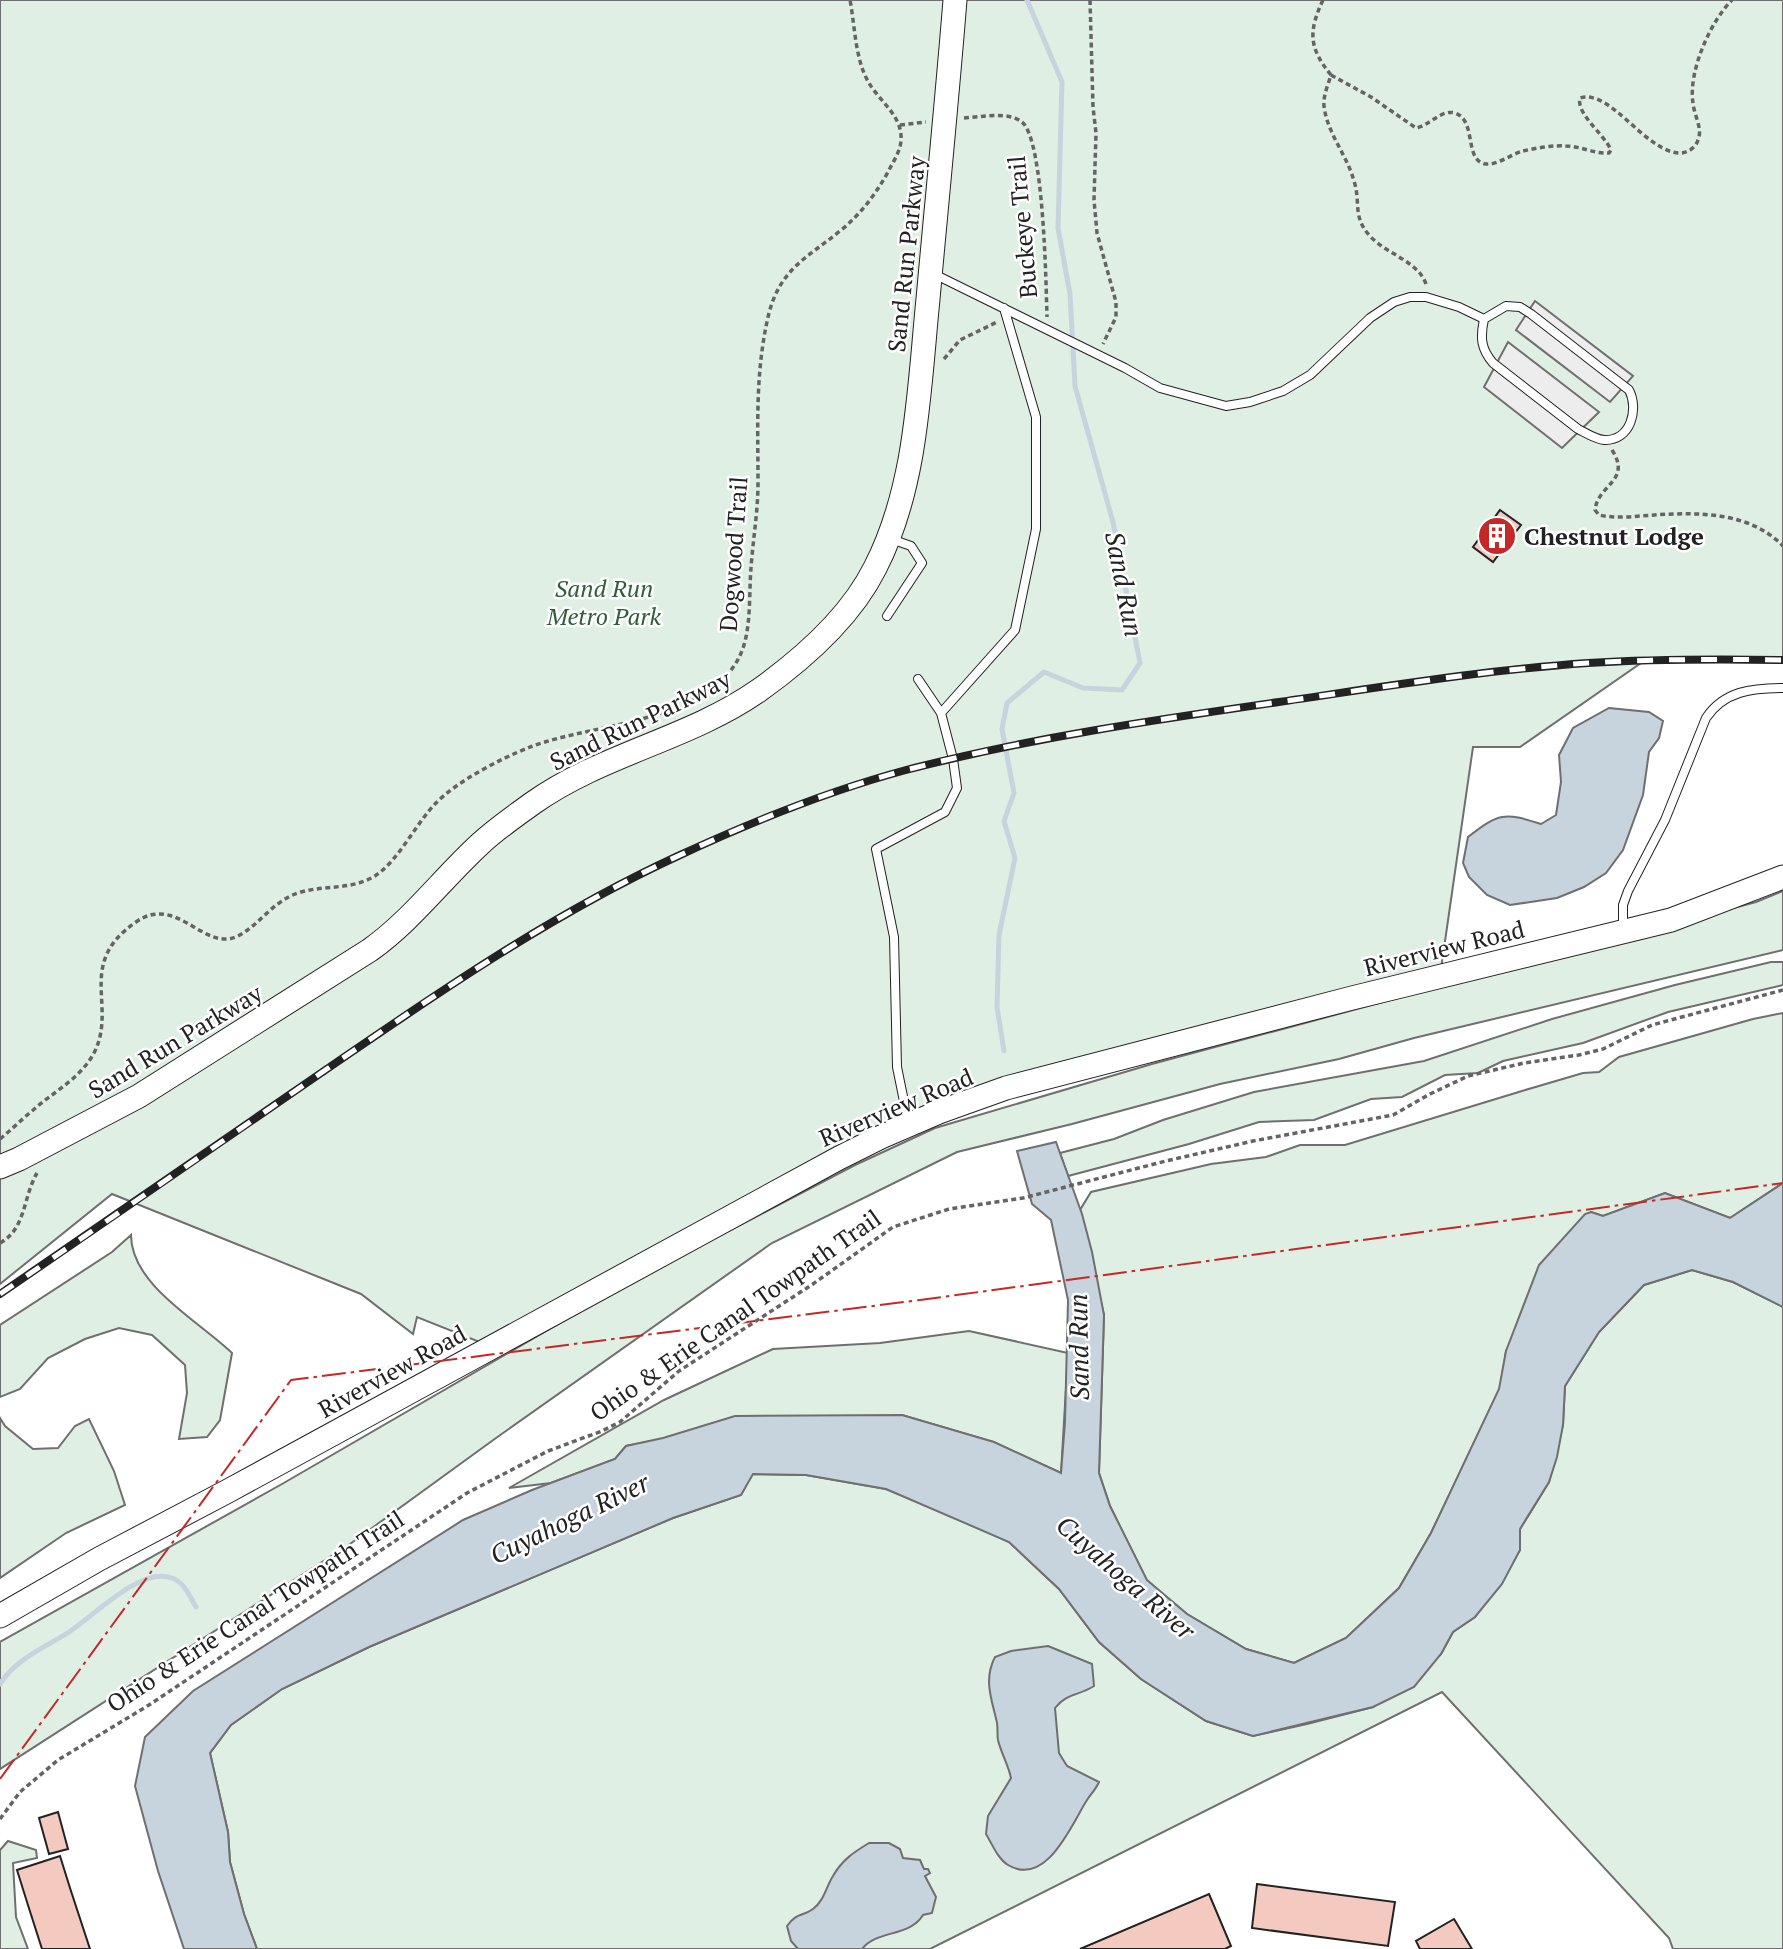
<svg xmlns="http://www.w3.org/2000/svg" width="1783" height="1949" font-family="'PT Serif',serif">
  <rect width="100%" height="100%" fill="#fff"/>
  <!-- green -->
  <path fill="#e0efe3" stroke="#6f6f6f" stroke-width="2" d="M0 0H1783V660L1644 661 1520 747H1473L1440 976 945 1110 492 1347 417 1317 413 1334 361 1294 112 1194 0 1284Z
    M1783 891V950L1414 1038 1339 1059 1220 1084 1072 1124 957 1152 772 1243 496 1438 350 1544 0 1769V1642L282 1484 629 1283 855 1165 935 1128 1152 1064 1756 902Z
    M1771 962H1783V985L1668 1012 1583 1043 1503 1061 1478 1073 1445 1075 1402 1097 1371 1099 1314 1120 1259 1122 1189 1144 1068 1176 1060 1153 1114 1139 1163 1120 1254 1092 1424 1061 1552 1019 1675 985Z
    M1783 1013V1183L1730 1218 1665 1193 1603 1216 1591 1212 1506 1351 1500 1389 1431 1533 1399 1588 1346 1638 1294 1663 1246 1649 1187 1614 1146 1580 1110 1506 1099 1473 1104 1315 1080 1210 1091 1192 1211 1164 1266 1157 1300 1145H1345L1522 1091 1583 1073 1599 1072 1619 1057 1753 1019Z
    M131 1235C131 1285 199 1321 232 1353L220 1420 207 1437 179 1439 187 1393 185 1365 152 1335 119 1328 85 1339 48 1358 20 1389 0 1397V1325L112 1252Z
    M1692 1270 1733 1282 1783 1307V1949H1673L1669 1938 1442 1692 930 1949H257L244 1914 230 1862 228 1832 210 1753 231 1725 282 1689 369 1647 673 1518 741 1495 752 1474 806 1475 886 1489 970 1523 1009 1542 1059 1589 1099 1642 1141 1679 1206 1721 1253 1736 1307 1724 1373 1707 1441 1654 1453 1632 1475 1617 1520 1550V1529L1549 1482 1563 1425 1565 1386 1599 1332 1644 1285Z
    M969 1331 1068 1353 1061 1473 993 1442 902 1415 663 1439 626 1446 615 1459 551 1483 509 1488 664 1400 773 1349 880 1343Z
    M0 1418 5 1426 33 1449 58 1448 75 1426 89 1419 114 1471 125 1505 66 1533 0 1578Z
    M8 1841 36 1850 37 1858 13 1863 16 1917 28 1949H0V1850Z"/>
  <!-- parking -->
  <path fill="#ededed" stroke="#6f6f6f" stroke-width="2" d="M1535 301 1633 376 1610 402 1516 330Z
    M1508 342 1599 412 1562 448 1484 387Z"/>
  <!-- water -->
  <path fill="#c7d3dd" stroke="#6f6f6f" stroke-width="2" d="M1609 708 1649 712 1663 721 1659 738 1649 752 1643 795 1623 850 1606 873 1584 887 1557 898 1510 905 1487 895 1469 877 1463 863 1468 837C1499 813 1504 812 1541 824L1556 815 1561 782 1559 755 1573 728Z
    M1056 1142 1082 1214 1092 1252 1104 1315 1099 1473 1110 1506 1147 1580 1187 1614 1246 1649 1294 1663 1346 1638 1399 1588 1431 1533 1499 1389 1506 1351 1539 1265 1585 1214 1591 1212 1603 1216 1665 1193 1730 1218 1783 1183V1307L1733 1282 1692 1270 1644 1285 1599 1332 1565 1386 1563 1425 1557 1457 1549 1482 1520 1529V1550L1502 1584 1475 1617 1453 1632 1441 1654 1414 1687 1373 1707 1253 1736 1206 1721 1141 1679 1099 1642 1059 1589 1009 1542 886 1489 806 1475 753 1474 741 1495 673 1518 369 1647 282 1689 231 1725 210 1753 228 1832 230 1862 244 1914 257 1949H184L158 1871 135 1786 145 1737 193 1691 463 1520 532 1490 615 1459 626 1446 663 1438 735 1416 902 1415 994 1442 1061 1473 1065 1422 1068 1300 1051 1220 1032 1204 1017 1151Z
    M1048 1646 1092 1664 1094 1686C1078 1696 1067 1693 1055 1708L1059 1753 1067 1766 1099 1782C1096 1789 1091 1794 1087 1800 1072 1823 1047 1888 1008 1865 998 1859 992 1844 986 1834L988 1816 1011 1778C1008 1764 1001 1753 998 1740 997 1735 998 1729 997 1723 992 1700 983 1680 995 1657L1011 1651Z
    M869 1843H889L900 1849 903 1858 920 1860 924 1869H928L930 1873 925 1876 936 1897 932 1913 923 1915C910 1937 876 1930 862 1949H798L791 1941 787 1926C797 1912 802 1917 813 1909 824 1901 826 1887 833 1876 842 1860 854 1852 869 1843Z"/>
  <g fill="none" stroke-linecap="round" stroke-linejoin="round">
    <!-- stream -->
    <path stroke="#c7d3dd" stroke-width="5" d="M1004 1051 997 1007 999 935 1015 858 1004 821 1014 793 1002 729 1007 703 1044 672 1083 688 1122 690 1140 663 1113 522 1075 386 1070 294 1058 228 1062 82 1027 0
      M0 1684C15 1659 46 1647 69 1632 94 1616 141 1566 172 1578 184 1582 190 1597 196 1607"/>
  </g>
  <!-- building -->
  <path fill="#f3c9c0" stroke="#222" stroke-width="2" d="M1500 510 1521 525 1493 562 1473 547Z
    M58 1812 68 1849 49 1854 39 1818Z
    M60 1856 70 1888 90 1949H42L27 1902 17 1870Z
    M1257 1884 1395 1902 1388 1946 1252 1928Z
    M1209 1894 1231 1946 1225 1949H1080Z
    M1454 1919 1472 1949H1420L1416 1941Z"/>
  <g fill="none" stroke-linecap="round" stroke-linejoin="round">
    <defs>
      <path id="lane" d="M934 274 1125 368 1160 388 1226 406 1250 402 1283 391 1310 375 1370 318 1394 302 1410 297H1426L1459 307 1484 319
        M1506 306 1520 307 1531 314 1629 390C1639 409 1631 441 1604 440 1595 439 1586 433 1578 429L1493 363C1481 349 1480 338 1484 319Z
        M887 616 922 563 911 546 891 539
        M918 679 941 713
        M1623 928V905L1628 891 1665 820 1706 718C1724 691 1752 688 1783 688
        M908 1121 897 1067 894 937 876 849 945 812 957 788 953 759 941 713 1015 630 1036 529V417L1004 308"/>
      <path id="secondary" d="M0 1167 19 1159 139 1096 370 950C412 920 442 879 480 844 496 829 515 816 533 803 602 754 689 739 758 691 803 659 850 618 875 568 917 487 919 388 928 299 937 199 947 100 955 0
        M0 1616 99 1559 228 1491 839 1158 881 1137 939 1112 1006 1088 1352 998 1671 920 1783 877"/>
    </defs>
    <!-- lane casing -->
    <use href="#lane" stroke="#222" stroke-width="10"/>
    <!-- secondary casing -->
    <use href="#secondary" stroke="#222" stroke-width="25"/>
    <!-- path -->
    <path stroke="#646464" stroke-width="3.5" stroke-dasharray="5 3.5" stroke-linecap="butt" d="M1090 0 1093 107 1096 133 1094 200 1097 233 1116 302V317L1103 344
      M1323 0C1308 32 1309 48 1331 75 1328 85 1323 96 1324 106 1327 133 1347 155 1354 181 1361 202 1352 217 1370 236 1386 254 1418 261 1426 284
      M1331 75 1371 97 1416 128C1429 126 1441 109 1455 113 1476 120 1465 156 1482 163 1494 168 1511 154 1523 151 1536 148 1553 145 1566 146 1581 146 1594 154 1609 153L1611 150C1604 134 1576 114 1580 98 1611 88 1647 155 1682 153 1689 152 1696 147 1698 140 1703 129 1694 115 1693 103 1688 72 1710 22 1732 0
      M964 118C981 117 1008 111 1022 122 1044 140 1046 285 1047 317
      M900 125 926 122
      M944 359 960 340 997 322
      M1612 450C1632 481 1598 484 1595 510L1599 515C1617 519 1637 516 1654 515 1699 512 1750 512 1783 546
      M0 1139C11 1130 21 1120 32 1111 53 1092 80 1079 94 1053 118 1006 75 964 136 922 177 893 204 953 238 936 261 924 273 900 301 892 326 885 352 890 375 876 399 860 415 825 435 804 457 781 500 759 530 747 595 722 720 723 744 645 751 621 749 593 751 568 753 539 758 512 758 483 758 424 755 371 769 313 781 268 807 258 840 231 861 214 875 195 888 172 893 162 900 152 901 141 903 116 880 102 869 83 855 60 855 26 850 0
      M0 1243C26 1229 23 1197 37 1173
      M0 1819 20 1792 58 1760 149 1705 467 1493 548 1451 602 1431 620 1422 679 1371 813 1284 893 1227 949 1209 1023 1198 1166 1161 1253 1141 1393 1115 1430 1094 1468 1076 1524 1063 1579 1055 1603 1049 1652 1025 1783 990"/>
    <!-- lane -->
    <use href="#lane" stroke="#fff" stroke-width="8"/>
    <!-- secondary -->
    <use href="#secondary" stroke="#fff" stroke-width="23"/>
    <defs>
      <path id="rail" d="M0 1294C107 1221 214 1147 321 1073 436 994 552 914 678 856 751 822 828 791 906 770 1029 738 1154 720 1279 702 1382 687 1485 670 1588 663 1653 659 1718 659 1783 660"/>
    </defs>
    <!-- rail casing -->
    <use href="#rail" stroke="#222" stroke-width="8"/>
    <!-- rail -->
    <use href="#rail" stroke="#fff" stroke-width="5" stroke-dasharray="16" stroke-linecap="butt"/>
    <!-- power -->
    <path stroke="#c62828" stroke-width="2" stroke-dasharray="24 5 3.5 5" stroke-linecap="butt" d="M0 1779 291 1380 920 1300 1783 1183"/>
  </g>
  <!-- icons -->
  <defs>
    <symbol id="building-disc" viewBox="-11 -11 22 22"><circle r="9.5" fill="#c62828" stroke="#fff"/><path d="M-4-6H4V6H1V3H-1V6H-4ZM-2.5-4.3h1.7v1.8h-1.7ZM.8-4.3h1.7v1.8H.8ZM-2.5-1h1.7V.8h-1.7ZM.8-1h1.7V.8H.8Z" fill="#fff"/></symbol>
  </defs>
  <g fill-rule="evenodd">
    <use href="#building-disc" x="1475" y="514" width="44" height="44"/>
  </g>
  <g text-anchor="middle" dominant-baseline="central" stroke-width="5" stroke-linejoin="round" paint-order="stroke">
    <!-- street labels -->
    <g font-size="24" fill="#222" stroke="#fff">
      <text transform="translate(1022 227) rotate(-95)">Buckeye Trail</text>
      <text transform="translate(906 254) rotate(-84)">Sand Run Parkway</text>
      <text transform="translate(733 554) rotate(-86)">Dogwood Trail</text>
      <text transform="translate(640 720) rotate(-26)">Sand Run Parkway</text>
      <text transform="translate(1444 948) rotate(-14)">Riverview Road</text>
      <text transform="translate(175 1041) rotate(-31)">Sand Run Parkway</text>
      <text transform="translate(896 1107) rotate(-23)">Riverview Road</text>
      <text transform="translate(735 1315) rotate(-35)">Ohio &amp; Erie Canal Towpath Trail</text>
      <text transform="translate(392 1371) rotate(-29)">Riverview Road</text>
      <text transform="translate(255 1611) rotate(-33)">Ohio &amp; Erie Canal Towpath Trail</text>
    </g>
    <!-- poi labels -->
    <g font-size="24" font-weight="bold" fill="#222" stroke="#fff" text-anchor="start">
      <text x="1524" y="536">Chestnut Lodge</text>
    </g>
    <!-- park labels -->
    <g font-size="24" font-style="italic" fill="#2f5e38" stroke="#fff">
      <text x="604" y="588">Sand Run<tspan x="604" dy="28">Metro Park</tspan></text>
    </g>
    <!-- water labels -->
    <g font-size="26" font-style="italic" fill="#222" stroke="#fff">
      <text transform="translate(1125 584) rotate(79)">Sand Run</text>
      <text transform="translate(1078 1347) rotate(-91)">Sand Run</text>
      <text transform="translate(569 1518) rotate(-26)">Cuyahoga River</text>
      <text transform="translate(1126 1577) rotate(41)">Cuyahoga River</text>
    </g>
  </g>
</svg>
